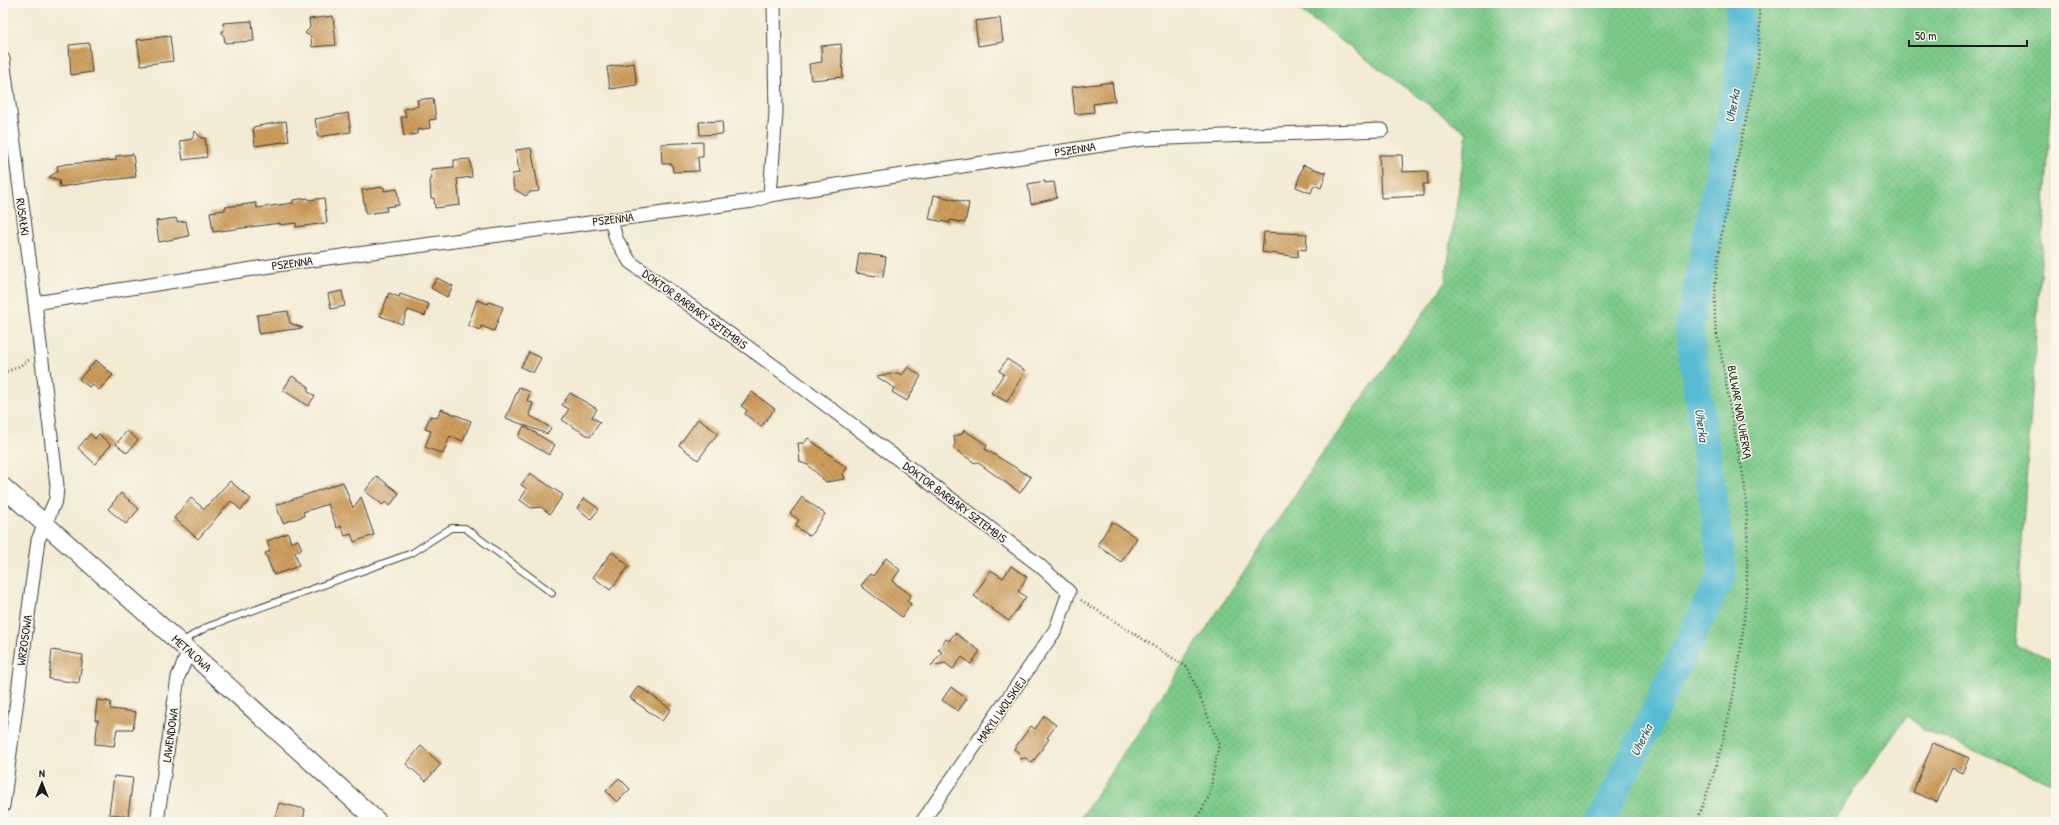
<svg xmlns="http://www.w3.org/2000/svg" width="2059" height="825" font-family="'Patrick Hand',sans-serif">
  <defs>
    <pattern id="grass-dots" width="8" height="8" patternUnits="userSpaceOnUse"><rect width="8" height="8" fill="#7cc989"/><path d="M2 2h.1M6 6h.1" fill="none" stroke="#6bac76" stroke-width="1.8" stroke-linecap="round"/></pattern>
    <pattern id="building-back-hatch" width="6" height="6" patternUnits="userSpaceOnUse"><rect width="6" height="6" fill="#cd9d5c"/><path d="M-1 5l2 2M0 0l6 6M5-1l2 2" fill="none" stroke="#a67f4b"/></pattern>
  </defs>
  <rect width="100%" height="100%" fill="#fbf7ec"/>
  <filter id="ink" filterUnits="userSpaceOnUse"><feTurbulence type="fractalNoise" baseFrequency=".025" numOctaves="2"/><feDisplacementMap in="SourceGraphic" scale="8" xChannelSelector="R" yChannelSelector="G"/><feConvolveMatrix kernelMatrix="1 2 1 2 8 2 1 2 1" color-interpolation-filters="sRGB"/></filter>
  <filter id="wash" filterUnits="userSpaceOnUse"><feTurbulence type="fractalNoise" baseFrequency=".012" numOctaves="4" result="noise"/><feDisplacementMap in="SourceGraphic" scale="16" xChannelSelector="R" yChannelSelector="G"/><feGaussianBlur stdDeviation="0.9" result="paint"/><feColorMatrix in="noise" values="0 0 0 0 0 0 0 0 0 0 0 0 0 0 0 0 0 1.4 0 .05"/><feComposite in="paint" operator="in"/></filter>
  <g filter="url(#wash)">
    <rect width="100%" height="100%" fill="#f3ebd4"/>
    <!-- grass -->
    <path fill="url(#grass-dots)" stroke="#4c7252" d="M1290 3H2056V41L2015 645 2056 662V785L1925 730 1907 716 1832 822H1078L1314 466 1445 283 1467 133Z"/>
    <g fill="none" stroke-linecap="round" stroke-linejoin="round">
      <!-- river -->
      <path stroke="#54bad2" stroke-width="28" d="M1600 822 1723 573 1689 328 1739 74 1741 36 1739 3"/>
    </g>
    <g id="blocks">
      <!-- building -->
      <path fill="url(#building-back-hatch)" d="M333 16 336 45 312 47 311 37 305 33 310 28 309 19Z
        M1000 18 1003 42 978 46 975 21Z
        M252 21 254 41 225 43 224 36 221 33 224 29 223 23Z
        M170 36 173 61 141 65 137 40Z
        M89 43 92 72 71 75 69 45Z
        M841 44 843 77 811 80 809 64 822 62 821 46Z
        M634 63 637 85 610 89 607 67Z
        M1112 82 1115 101 1093 104 1094 112 1075 114 1072 87Z
        M433 98 436 119 429 120 430 128 417 130V134L404 136 401 117H406L404 109 418 106 417 100Z
        M348 113 351 132 318 137 315 119Z
        M286 121 289 141 255 146 253 127Z
        M722 121 723 134 700 135 699 122Z
        M195 131 201 138H205L207 157 183 160 180 141 192 139Z
        M703 142V157H698L699 171 673 172 672 164H662L661 144Z
        M531 148 539 191 530 192 526 196 514 189 512 174 519 173 516 150Z
        M133 154 136 177 109 180V179L60 187 59 180 49 177 58 171 57 166 67 164 116 160V156Z
        M1379 155H1402L1403 172 1427 171 1428 184H1423V196L1381 198Z
        M470 159 472 177 457 179 460 205 435 208 434 198H431L430 180 432 179 431 169 454 167V160Z
        M1303 165 1326 173 1321 188 1314 185 1311 193 1296 187Z
        M1045 181V183L1054 182 1057 198 1031 204 1028 184Z
        M384 187V191L397 189 399 205 386 207 387 211 366 214 362 190Z
        M934 195 969 203 965 223 950 220V223L929 219Z
        M308 198 309 200 324 198 327 223 296 227V223L280 225V223L213 232 210 212 225 210V207L256 203 257 208 293 203V200Z
        M176 218 177 222 186 221 189 236 159 242 156 221Z
        M1264 232 1307 234 1306 250 1298 249V257L1262 252Z
        M859 253 886 257 883 277 856 273Z
        M437 278 453 286 447 297 431 288Z
        M342 291 345 306 331 309 328 294Z
        M389 293 399 297 400 294 429 304 425 316 408 310 402 324 380 316Z
        M477 300 488 304 489 302 503 307 494 331 481 326 480 330 468 325Z
        M288 311 290 323 303 328 259 334 257 315Z
        M529 352 541 358 533 373 521 367Z
        M1007 359 1025 371 1007 402 991 393 1004 374 999 371Z
        M96 360 113 375 99 390 92 384 89 387 79 379Z
        M908 367 921 376 907 401 892 392 894 388 876 376 898 373 902 375Z
        M292 376 308 386V392L315 396 308 406 283 390Z
        M519 387 530 392 527 401 533 403 529 415 551 428 547 434 506 418Z
        M752 392 775 409 761 427 745 414 747 410 741 406Z
        M570 393 597 409 592 417 600 422 590 437 562 420 569 409 562 405Z
        M441 409 471 421 463 441 450 436 443 454 425 447 431 431 425 429 430 416 437 418Z
        M698 419 718 433 698 460 679 445Z
        M524 426 555 445 549 455 518 437Z
        M964 430 987 445 985 449 1031 477 1020 493 977 462 975 463 953 448 955 444 954 436 962 434Z
        M127 431 138 440 127 453 116 444Z
        M90 434 95 439 99 434 111 445 95 464 78 448Z
        M808 438 847 468 843 473 845 479 826 482 808 465 800 462 798 443H804Z
        M530 473 563 495 550 514 541 507 531 508 520 500 527 489 521 485Z
        M377 476 399 493 390 506 385 502 383 505 365 491Z
        M230 481 251 499 241 510 231 501 198 539 174 518 191 498 204 509Z
        M343 482 353 508 361 497 374 535 354 542 351 534 345 536 341 526 337 528 328 504 303 512 304 516 283 523 276 505Z
        M121 493 139 509 126 524 108 509Z
        M802 497 825 514 810 536 795 526 799 520 790 514Z
        M584 498 599 509 591 519 577 508Z
        M1112 522 1137 538 1121 562 1097 545Z
        M288 533 291 543 298 540 302 549 295 552 299 566 274 575 265 553 270 551 267 541Z
        M612 552 629 566 610 590 593 577Z
        M886 558 900 570 892 581 911 595 907 601 911 604 902 617 861 586 870 574 873 576Z
        M1011 566 1027 577 1018 591 1026 597 1009 621 974 596 991 570 1003 578Z
        M955 633 980 651 971 664 962 657 953 669 945 663 931 666 942 652 938 650 946 639 949 641Z
        M52 650 83 655 79 683 49 679Z
        M638 686 671 709 662 721 630 698Z
        M951 687 967 699 958 711 942 700Z
        M97 700 111 702 110 709 136 712 133 729H117L114 746 95 744 98 720H95Z
        M1044 716 1056 725 1047 738 1049 739 1032 763 1026 758 1020 759 1019 753 1014 749 1031 726 1035 729Z
        M1933 743 1969 758 1962 773 1952 768 1937 802 1913 792Z
        M421 746 441 764 426 781 406 764Z
        M114 776 133 778 128 816 109 814Z
        M619 778 630 789 617 802 606 791Z
        M279 803 305 809 303 822 291 820 290 822H274Z"/>
    </g>
  </g>
  <g filter="url(#ink)">
    <use href="#blocks" fill-opacity="0" stroke="#3c3b38" stroke-width="1"/>
    <g fill="none" stroke-linecap="round" stroke-linejoin="round">
      <defs>
        <path id="lane" d="M181 642 207 627 412 553 451 528H465L552 593"/>
        <path id="street" d="M3 59 35 303
          M770 195 776 112 774 3
          M611 219 616 239 630 262 778 369 1039 565 1069 592 1056 629 922 822
          M3 806 38 540 56 499 57 486 35 303 290 263 753 201 770 195 1142 139 1382 130
          M157 822 178 677 189 651"/>
        <path id="secondary" d="M3 487 189 651 378 822"/>
      </defs>
      <!-- lane casing -->
      <use href="#lane" stroke="#3c3b38" stroke-width="8"/>
      <!-- street casing -->
      <use href="#street" stroke="#3c3b38" stroke-width="15"/>
      <!-- secondary casing -->
      <use href="#secondary" stroke="#3c3b38" stroke-width="20"/>
      <!-- path -->
      <path stroke="#3c3b38" stroke-width="2.5" stroke-dasharray="1 3" stroke-linecap="butt" d="M3 373 16 368 29 360
        M1081 600 1188 668 1219 744 1209 796 1195 822
        M1696 822C1737 723 1754 598 1745 491 1744 476 1740 461 1737 446 1732 418 1727 389 1722 360 1720 347 1716 334 1715 321 1714 291 1717 261 1722 231L1758 63 1760 23 1758 3"/>
      <!-- lane -->
      <use href="#lane" stroke="#fff" stroke-width="6"/>
      <!-- street -->
      <use href="#street" stroke="#fff" stroke-width="13"/>
      <!-- secondary -->
      <use href="#secondary" stroke="#fff" stroke-width="18"/>
    </g>
  </g>
  <g text-anchor="middle" dominant-baseline="central" stroke-width="3" stroke-linejoin="round" paint-order="stroke">
    <!-- street labels -->
    <g font-size="12" fill="#1c1c1c" stroke="#fbf7ec">
      <text transform="translate(1075 149) rotate(-9)">PSZENNA</text>
      <text transform="translate(23 217) rotate(82)">RUSAŁKI</text>
      <text transform="translate(613 219) rotate(-7)">PSZENNA</text>
      <text transform="translate(292 263) rotate(-8)">PSZENNA</text>
      <text transform="translate(695 309) rotate(36)">DOKTOR BARBARY SZTEMBIS</text>
      <text transform="translate(1740 412) rotate(80)">BULWAR NAD UHERKĄ</text>
      <text transform="translate(955 502) rotate(37)">DOKTOR BARBARY SZTEMBIS</text>
      <text transform="translate(24 640) rotate(-82)">WRZOSOWA</text>
      <text transform="translate(192 653) rotate(42)">METALOWA</text>
      <text transform="translate(1001 710) rotate(-55)">MARYLI WOLSKIEJ</text>
      <text transform="translate(170 735) rotate(-82)">LAWENDOWA</text>
    </g>
    <!-- water labels -->
    <g font-size="13" font-style="italic" fill="#325b65" stroke="#fbf7ec">
      <text transform="translate(1732 106) rotate(-79)">Uherka</text>
      <text transform="translate(1702 425) rotate(82)">Uherka</text>
      <text transform="translate(1641 740) rotate(-64)">Uherka</text>
    </g>
  </g>
  <!-- margin -->
  <rect width="2059" height="825" fill="none" stroke="#fbf7ec" stroke-width="16"/>
  <!-- north arrow -->
  <g transform="translate(42 783)" stroke="#fbf7ec" stroke-width="3" paint-order="stroke">
  <path d="M0-3L7 15L0 10L-7 15Z" fill="#1c1c1c"/>
  <text y="-6" font-size="11" font-weight="bold" text-anchor="middle" fill="#1c1c1c">N</text>
  </g>
  <!-- scale -->
  <path d="M1909 40v6h118v-6" fill="none" stroke="#1c1c1c" stroke-width="2"/>
  <text x="1915" y="40" font-size="12" fill="#1c1c1c" stroke="#fbf7ec" stroke-width="3" paint-order="stroke">50 m</text>
</svg>
